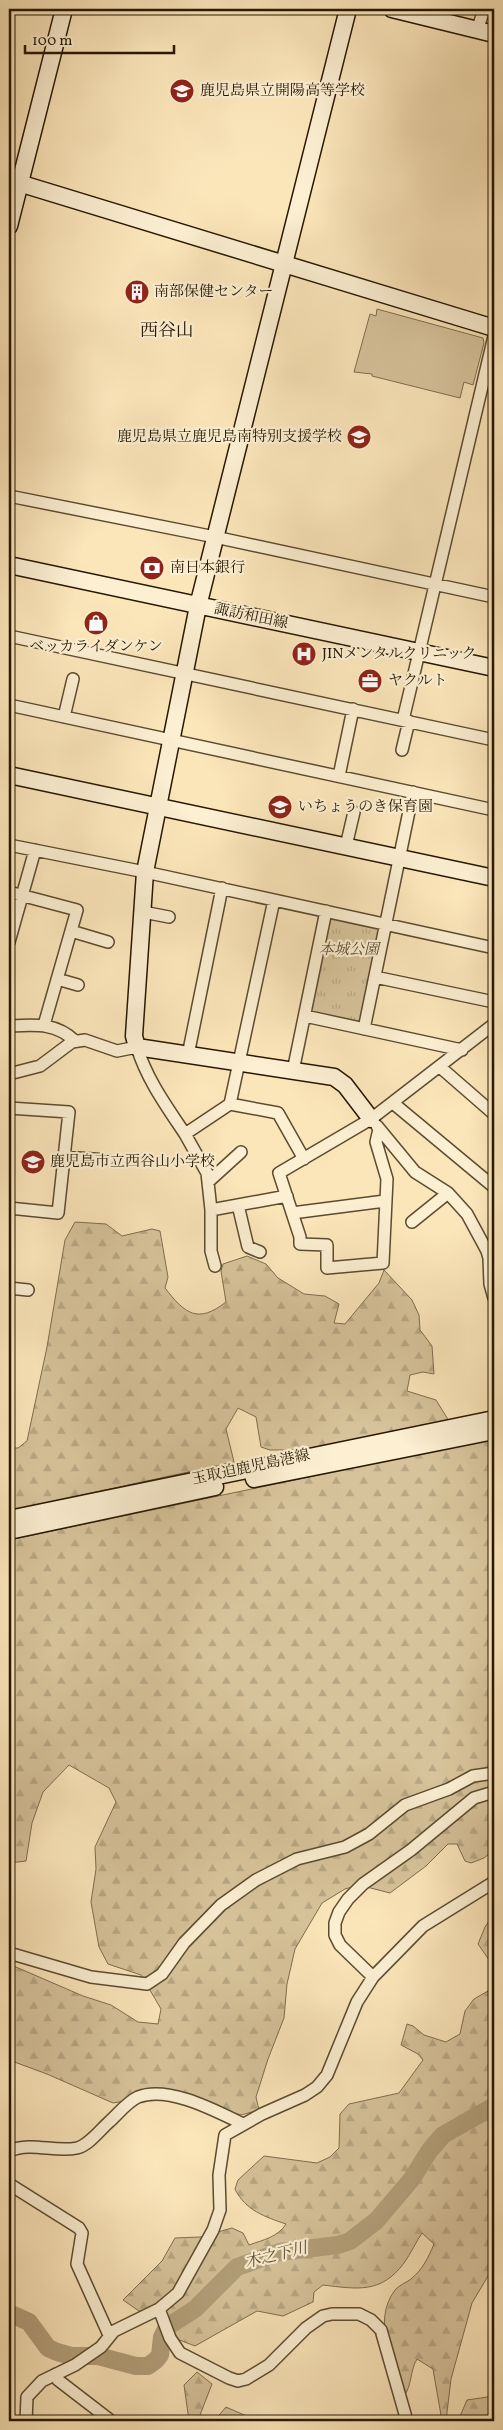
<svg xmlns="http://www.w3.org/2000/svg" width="503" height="2430" font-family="Vollkorn,'Noto Serif JP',serif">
  <defs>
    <pattern id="forest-firs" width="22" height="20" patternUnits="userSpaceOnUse" patternTransform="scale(1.25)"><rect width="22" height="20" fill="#d7c39b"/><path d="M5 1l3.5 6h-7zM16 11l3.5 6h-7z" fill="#b8a784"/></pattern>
    <pattern id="park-tufts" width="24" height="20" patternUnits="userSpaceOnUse" patternTransform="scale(1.25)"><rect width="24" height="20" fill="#d7c39b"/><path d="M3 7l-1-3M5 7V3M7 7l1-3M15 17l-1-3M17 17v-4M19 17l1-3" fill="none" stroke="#b8a784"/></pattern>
  </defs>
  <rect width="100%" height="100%" fill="#fbe6ba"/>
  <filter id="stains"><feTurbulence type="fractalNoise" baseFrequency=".004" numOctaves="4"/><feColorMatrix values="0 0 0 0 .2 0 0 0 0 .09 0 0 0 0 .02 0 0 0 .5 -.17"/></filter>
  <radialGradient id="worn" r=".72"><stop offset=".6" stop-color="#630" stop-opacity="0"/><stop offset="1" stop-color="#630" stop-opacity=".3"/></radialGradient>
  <!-- forest -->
  <path fill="url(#forest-firs)" stroke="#7e6d4e" d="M75 1222 106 1224 122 1236 152 1229 160 1231 168 1277 165 1288C185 1314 198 1324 226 1302L221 1271 223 1264 247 1256 266 1264 278 1278 304 1294 325 1296 339 1304 334 1323 345 1324 379 1283 384 1270 412 1300 419 1315 420 1330 432 1346 434 1374 423 1372 410 1375 407 1391 436 1400 449 1421 301 1450H270L261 1447 256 1417 238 1408 226 1429 234 1462 9 1511V1448H18L27 1441 47 1347 65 1240Z
    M494 1438V1850L484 1858 471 1863 465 1861 457 1844H448L426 1866 390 1893 359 1885 345 1889 322 1903 295 1949 287 1984 284 2018 268 2059 256 2097 259 2110 241 2115 158 2090 138 2091 125 2101 113 2103 47 2074 9 2060V1964L83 1996 111 2005 138 2022 158 2024 161 2009 141 1975 108 1964 99 1947 91 1902 96 1869 95 1847 116 1802 109 1788 69 1765 43 1792 32 1823 26 1861 9 1863V1540Z
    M494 1914V1967L478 1944 485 1927Z
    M494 1976V2266L472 2303 451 2379 446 2421H442L433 2369 417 2359C410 2370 412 2386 404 2396 394 2362 371 2322 395 2290 399 2285 406 2283 411 2279 423 2269 428 2258 434 2244L422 2233C416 2242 411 2253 404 2263 381 2294 357 2289 323 2285L314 2292 313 2302 283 2316 257 2311 195 2346 169 2336 160 2311H139L123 2300 162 2261 175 2238 200 2237 232 2228 243 2233 249 2245C263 2240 278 2237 286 2224 265 2217 245 2210 235 2189L238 2180 264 2156 317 2163 330 2157 339 2148 340 2114 349 2104 399 2093 423 2060 418 2054 401 2045 407 2024 413 2026 424 2035 446 2042 460 2034 465 2011 474 1999 488 1991Z
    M197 2372 212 2384 200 2415 214 2421 226 2407 258 2421H189L184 2385Z
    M494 2396V2421H458L467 2400Z"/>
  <!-- park -->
  <path fill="url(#park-tufts)" stroke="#7e6d4e" d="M334 918 376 926 380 931 360 1019 356 1023 314 1014 310 1009 329 920Z"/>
  <!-- pitch -->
  <path fill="#d7c39b" stroke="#7e6d4e" d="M377 309 483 338 484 343 473 385 464 382 460 398 372 376V374L354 372 370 314 376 316Z"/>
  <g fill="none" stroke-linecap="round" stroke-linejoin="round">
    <!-- river -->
    <path stroke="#b3a07b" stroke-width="18" d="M9 2313 29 2322 48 2348 57 2352 71 2356H98L136 2366H148L156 2360 160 2355 162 2337 167 2327 195 2309 237 2267 280 2252 338 2245 350 2241 376 2221 411 2180 430 2150 443 2135 494 2106"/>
    <defs>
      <path id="street" d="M477 31 484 9
        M9 496 215 537 494 597
        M9 636 494 740
        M9 705 494 810
        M64 717 73 679
        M403 720 494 336
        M402 750 409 721
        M339 776 353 709
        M9 845 145 872 494 948
        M346 846 354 812
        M9 892 77 910 44 1025
        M143 912 169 917
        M71 931 108 942
        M9 942 35 850
        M375 977 494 1002
        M57 979 78 985
        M305 1016 462 1050
        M9 1026C34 1025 55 1022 75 1041
        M364 1029 413 792
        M188 1055 222 888
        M440 1067 494 1114
        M293 1071 326 911
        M9 1074 40 1066 72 1042 85 1040 117 1051 137 1047C146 1078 167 1107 185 1134L230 1104 278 1113 304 1159
        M393 1103 494 1187
        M230 1104 274 900
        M9 1108 69 1112 58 1213 9 1208
        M377 1126 415 1172 448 1193 467 1214 487 1251 489 1258 490 1284 494 1298
        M379 1129 376 1142 387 1179 383 1263 327 1268V1245L300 1244V1237L279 1173 371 1119 494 1024
        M185 1134 207 1173 211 1210 287 1196
        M64 1157 107 1160
        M208 1182 241 1152
        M238 1205 248 1247 260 1252
        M211 1210V1251L215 1266
        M292 1213 385 1201
        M412 1222 448 1193
        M9 1288 28 1290
        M9 1953 91 1977 147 1984 162 1974 184 1943 221 1905 256 1880 297 1859 345 1847 369 1834 405 1805 449 1789 473 1776 494 1773
        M373 1977 340 1945 335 1935V1923L339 1912 348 1899 363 1884 411 1850 474 1798 494 1792
        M9 2151C32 2141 54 2153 77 2148 89 2145 100 2130 109 2122 118 2114 127 2102 138 2097 168 2085 216 2111 243 2124
        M9 2184 79 2228 82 2233 77 2264 109 2335
        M159 2309 170 2338 180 2353 229 2378 238 2381 246 2379 269 2365 306 2328 323 2316 332 2314H359L371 2320 381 2330 407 2421
        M56 2374 58 2380 110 2420
        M26 2421 27 2397 42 2381 75 2365 101 2347 114 2331 159 2309 178 2293 213 2230 220 2210 219 2175 225 2135 262 2114 305 2095 317 2087 327 2075 357 2002 373 1977 423 1926 494 1882"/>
      <path id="secondary" d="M348 9 198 606 145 872 134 1036 137 1047 334 1077 345 1085 371 1119
        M392 9 494 34
        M9 180 494 328
        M9 226 64 9
        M9 565 494 668
        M9 775 494 878
        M254 1479 494 1431
        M9 1519 494 1419
        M9 1531 215 1487"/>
    </defs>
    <!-- street casing -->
    <use href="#street" stroke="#5b4b2f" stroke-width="14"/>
    <!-- secondary casing -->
    <use href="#secondary" stroke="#261701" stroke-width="19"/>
    <!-- street -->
    <use href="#street" stroke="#fcefd2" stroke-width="11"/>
    <!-- secondary -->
    <use href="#secondary" stroke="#fcefd2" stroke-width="16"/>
  </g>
  <!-- icons -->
  <defs>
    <symbol id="school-disc" viewBox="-11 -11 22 22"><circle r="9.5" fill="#8f2418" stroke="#fcefd2"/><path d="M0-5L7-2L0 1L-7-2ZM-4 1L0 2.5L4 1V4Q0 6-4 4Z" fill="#fff"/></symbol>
    <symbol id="building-disc" viewBox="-11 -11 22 22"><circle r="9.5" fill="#8f2418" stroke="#fcefd2"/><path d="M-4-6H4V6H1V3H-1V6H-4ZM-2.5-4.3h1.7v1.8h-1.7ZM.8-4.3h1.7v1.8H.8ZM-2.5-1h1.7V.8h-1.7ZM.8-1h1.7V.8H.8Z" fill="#fff"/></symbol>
    <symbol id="bank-disc" viewBox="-11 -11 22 22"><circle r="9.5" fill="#8f2418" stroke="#fcefd2"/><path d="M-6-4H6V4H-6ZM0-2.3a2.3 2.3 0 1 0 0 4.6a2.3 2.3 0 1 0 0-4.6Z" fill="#fff"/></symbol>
    <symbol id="shop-disc" viewBox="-11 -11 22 22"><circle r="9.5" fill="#8f2418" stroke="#fcefd2"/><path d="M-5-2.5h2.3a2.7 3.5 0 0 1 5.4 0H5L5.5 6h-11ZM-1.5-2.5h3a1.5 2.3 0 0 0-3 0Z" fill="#fff"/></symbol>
    <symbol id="hospital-disc" viewBox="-11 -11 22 22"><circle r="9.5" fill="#8f2418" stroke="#fcefd2"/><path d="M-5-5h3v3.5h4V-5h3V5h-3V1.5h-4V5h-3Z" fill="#fff"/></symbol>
    <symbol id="office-disc" viewBox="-11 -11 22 22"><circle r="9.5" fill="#8f2418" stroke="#fcefd2"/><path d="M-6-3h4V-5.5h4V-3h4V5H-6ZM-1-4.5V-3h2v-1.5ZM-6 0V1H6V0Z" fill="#fff"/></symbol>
  </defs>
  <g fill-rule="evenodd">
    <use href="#school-disc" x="168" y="77" width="28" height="28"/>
    <use href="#building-disc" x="123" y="278" width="28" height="28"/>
    <use href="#school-disc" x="345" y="423" width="28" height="28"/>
    <use href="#bank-disc" x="138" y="554" width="28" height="28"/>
    <use href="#shop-disc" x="82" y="609" width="28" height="28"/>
    <use href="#hospital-disc" x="290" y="640" width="28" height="28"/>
    <use href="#office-disc" x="356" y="667" width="28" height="28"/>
    <use href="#school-disc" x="266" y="793" width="28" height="28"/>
    <use href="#school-disc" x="19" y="1148" width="28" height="28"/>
  </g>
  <g text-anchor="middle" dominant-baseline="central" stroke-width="4.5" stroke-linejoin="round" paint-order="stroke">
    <!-- poi labels -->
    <g font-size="15" fill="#261701" stroke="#fcefd2" text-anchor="start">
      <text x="200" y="91">鹿児島県立開陽高等学校</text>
      <text x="154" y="292">南部保健センター</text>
      <text x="342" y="437" text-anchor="end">鹿児島県立鹿児島南特別支援学校</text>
      <text x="170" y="568">南日本銀行</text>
      <text x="96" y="647" text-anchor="middle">ベッカライダンケン</text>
      <text x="322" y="654">JINメンタルクリニック</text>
      <text x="388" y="681">ヤクルト</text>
      <text x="298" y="807">いちょうのき保育園</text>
      <text x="50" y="1162">鹿児島市立西谷山小学校</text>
    </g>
    <!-- street labels -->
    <g font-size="15" fill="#261701" stroke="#fcefd2">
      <text transform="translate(251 617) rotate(12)">諏訪和田線</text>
      <text transform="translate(251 1468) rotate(-12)">玉取迫鹿児島港線</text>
    </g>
    <!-- park labels -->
    <g font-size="15" font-style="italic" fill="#5b4b2f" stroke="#fcefd2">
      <text x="349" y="950">本城公園</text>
    </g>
    <!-- water labels -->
    <g font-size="16" font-style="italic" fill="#5e4e32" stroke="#fcefd2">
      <text transform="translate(276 2256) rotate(-14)">木之下川</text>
    </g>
    <!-- quarter labels -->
    <g font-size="18" fill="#261701" stroke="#fcefd2">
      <text x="167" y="331">西谷山</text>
    </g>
  </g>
  <!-- margin -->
  <rect width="503" height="2430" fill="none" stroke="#fbe6ba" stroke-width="30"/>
  <rect x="10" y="10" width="483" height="2410" fill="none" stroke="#261701" stroke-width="2.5"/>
  <rect x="15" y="15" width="473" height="2400" fill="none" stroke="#261701"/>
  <!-- scale -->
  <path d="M25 45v8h149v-8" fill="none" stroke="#261701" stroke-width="2.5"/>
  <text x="32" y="45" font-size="15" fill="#261701" stroke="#fcefd2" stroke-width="4" paint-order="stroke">100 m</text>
  <rect width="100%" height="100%" filter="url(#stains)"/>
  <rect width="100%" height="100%" fill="url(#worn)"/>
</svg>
